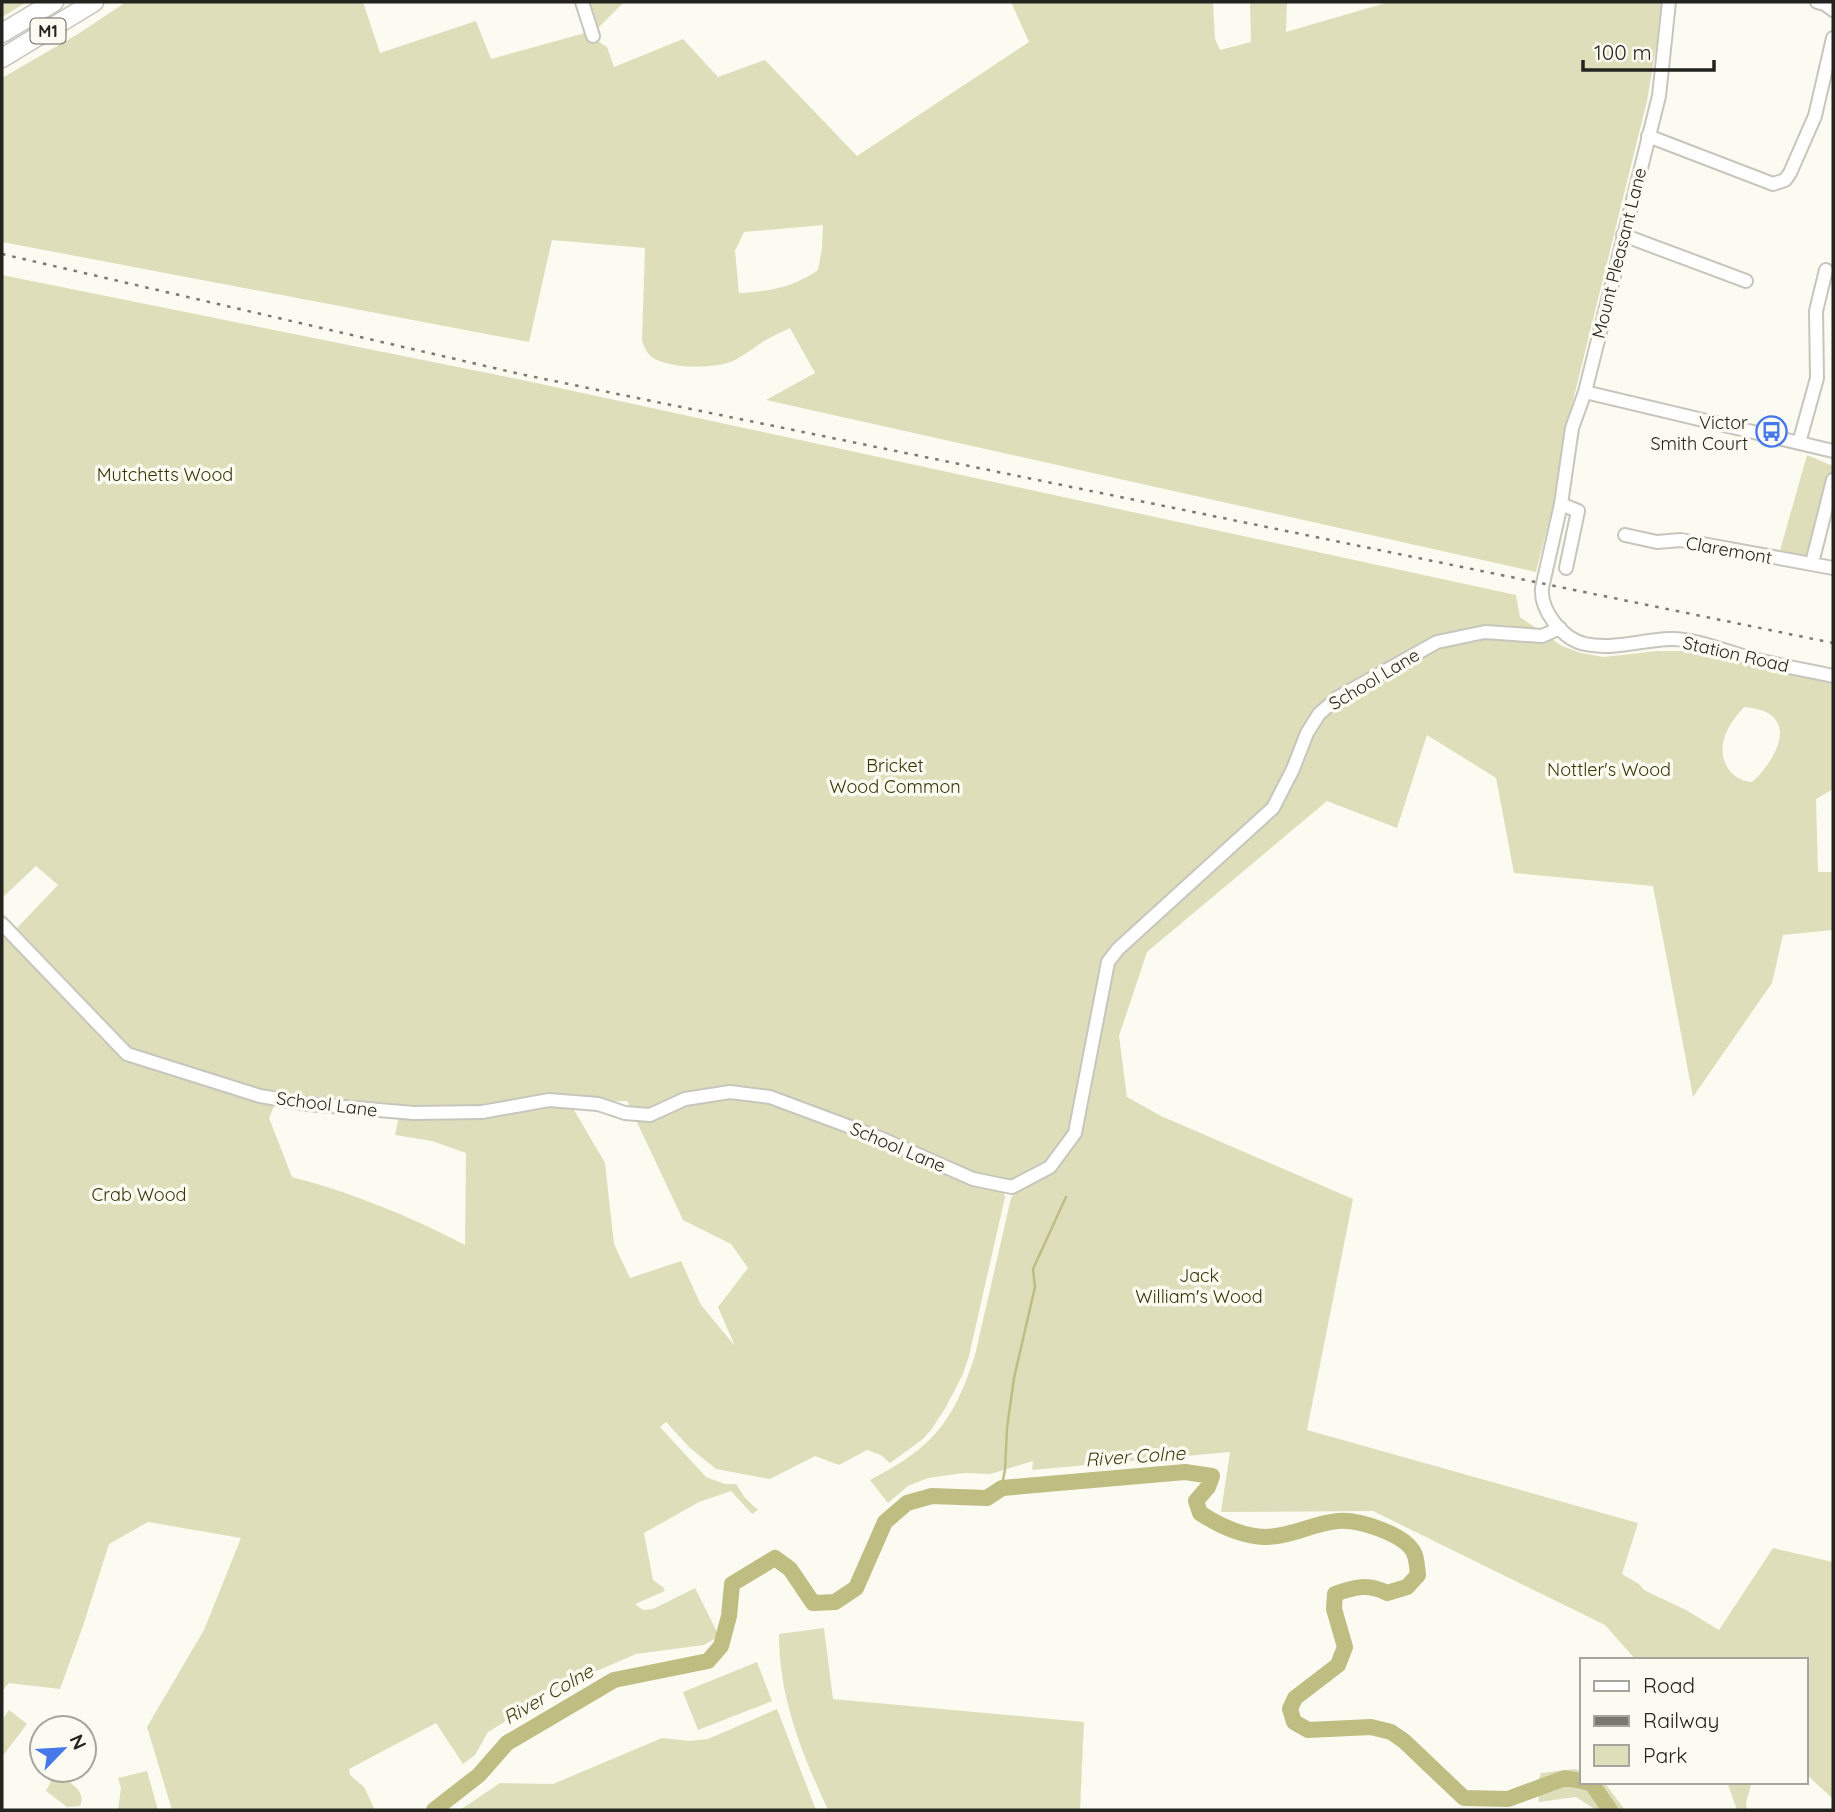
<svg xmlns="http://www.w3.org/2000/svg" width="1835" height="1812" font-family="Quicksand,sans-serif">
  <rect width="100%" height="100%" fill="#fbfbf1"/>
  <!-- green -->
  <path fill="#dfdebb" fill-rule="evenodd" d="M2 2H27L2 17Z
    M126 2H363L380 53 476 21 491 59 585 33 607 47 614 67 683 39 718 77 765 60 857 156 1029 42 1011 2H1213L1215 39 1220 50 1251 42 1250 2H1287L1286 32 1389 2H1664L1647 101 1568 421 1557 490 1536 572 766 400 815 373 790 328C780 333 770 337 761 343 752 349 743 356 733 361 714 369 671 369 653 358 647 354 644 347 642 340L645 248 552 240 529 342 2 242V78L78 34ZM823 225 822 248 818 270C795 287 767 292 739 293L735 251 744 232Z
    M585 2H624L598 28Z
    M2 275 527 381 1516 595 1520 617 1562 646 1581 653 1604 657 1657 651H1688L1833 684V789L1816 799 1818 872H1833V930L1783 935 1772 983 1693 1097 1653 886 1514 873 1496 778 1427 735 1397 828 1327 801 1147 952 1119 1036 1127 1097 1161 1116 1353 1199 1307 1430 1638 1523 1622 1574 1639 1584 1644 1590 1686 1610 1719 1630 1773 1548 1833 1562V1799L1805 1773V1660H1636L1605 1625 1373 1511 1221 1512 1230 1452 1032 1470 1033 1461 990 1474 964 1473 928 1478 908 1486 888 1503 870 1480C931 1449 954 1422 975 1355L1011 1198 1017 1190 1026 1189 1028 1177 1008 1183 1004 1193 1005 1197 969 1356 963 1374 946 1407 931 1430 923 1439 890 1463 881 1455 867 1450 839 1465 815 1456 770 1479 716 1469 690 1448 666 1422 660 1427 706 1477 725 1484H736L745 1498 758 1510 752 1514 731 1491 699 1502 644 1533 653 1580 663 1587 665 1591 635 1604 643 1610 653 1609 695 1588 719 1636 704 1645 636 1654 564 1685 488 1732 475 1755 463 1764 436 1723 349 1769 350 1775 364 1787 375 1810H172L147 1727 204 1630 241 1538 148 1522 109 1544 83 1626 60 1689 9 1683 2 1691V912L17 928 58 885 36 866 2 898ZM1744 707C1753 708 1763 709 1771 715 1794 733 1767 769 1752 782 1729 781 1717 757 1725 736 1729 725 1736 716 1744 707ZM279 1094 401 1106 395 1135 432 1141 466 1153 465 1245C410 1216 353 1193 292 1177L269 1118ZM627 1101 683 1220 731 1244 748 1268 718 1307 735 1346 701 1305 681 1261 630 1278 614 1244 605 1163 570 1103Z
    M1807 455 1833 466 1811 552 1804 557 1779 554Z
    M824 1628 833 1699 1084 1722 1080 1810H828C802 1753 779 1699 779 1634Z
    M757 1662 772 1701 698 1730 683 1692Z
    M777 1709 816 1810H460L500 1783 553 1784 662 1738 690 1741 708 1739Z
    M9 1710 27 1724 2 1757V1720Z
    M1574 1769 1581 1771V1777L1564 1775 1537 1785 1541 1773Z
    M147 1771 158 1810H118L121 1788 118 1778Z
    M61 1776C71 1784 87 1791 80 1806L67 1807 46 1791 53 1777Z
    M1595 1782H1604L1625 1810H1613Z
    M1727 1782H1752L1746 1802 1747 1810H1737Z
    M1564 1784C1583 1789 1597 1792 1606 1810H1596L1576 1797 1539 1802 1538 1791Z"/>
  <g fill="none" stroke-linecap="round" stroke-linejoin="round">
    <!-- stream -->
    <path stroke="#c0bd83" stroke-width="2.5" d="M1001 1489 1005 1470 1007 1428 1014 1378 1035 1287 1033 1269 1066 1197"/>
    <!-- river -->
    <path stroke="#c0bd83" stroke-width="16" d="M1585 1782 1592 1784 1610 1810
      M434 1810 479 1775 507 1743 614 1680 708 1661 721 1646 729 1616 732 1584 775 1558 790 1569 813 1603 835 1602 856 1588 885 1522 907 1503 932 1496 987 1498 1002 1488 1185 1472 1212 1476 1208 1487 1196 1501 1200 1513C1218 1525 1242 1536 1265 1537 1291 1537 1313 1523 1338 1521 1358 1519 1405 1534 1414 1553 1417 1559 1417 1568 1418 1575L1407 1587 1387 1593C1368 1583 1354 1587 1335 1594L1334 1609 1345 1647 1338 1665 1295 1698 1290 1709 1294 1722 1308 1730 1371 1727 1391 1732 1404 1741 1464 1798 1508 1799 1565 1778 1581 1781"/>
    <defs>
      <path id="minor" d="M582 2 593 36
        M1669 2 1659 96 1585 392 1572 428 1561 504 1542 588C1540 610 1562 639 1585 644 1613 650 1642 640 1670 639 1694 638 1730 653 1754 659 1780 666 1807 670 1833 676
        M1817 2 1825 4 1833 10
        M1648 136 1773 184 1785 180 1790 173 1815 116 1833 38
        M1623 235 1746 281
        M1585 392 1833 451
        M1799 443 1817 378 1816 311 1826 270
        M1561 504 1578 511 1566 568
        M1625 535 1657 542 1681 540 1833 568
        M1812 563 1833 480
        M2 924 127 1054 260 1096 308 1104 414 1113 482 1112 549 1100 598 1104 625 1113 650 1115 685 1099 730 1092 770 1097 880 1138 973 1179 1012 1187 1050 1167 1075 1133 1108 962 1118 949 1273 808 1293 769 1307 733 1319 714 1337 698 1437 642 1485 632 1542 636 1560 628"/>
      <path id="highway" d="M2 33 54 2
        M2 58 94 2"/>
    </defs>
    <!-- minor casing -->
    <use href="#minor" stroke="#c7c6bd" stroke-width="16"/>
    <!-- highway casing -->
    <use href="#highway" stroke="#c7c6bd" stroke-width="21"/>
    <!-- minor -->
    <use href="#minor" stroke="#fff" stroke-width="12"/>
    <!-- highway -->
    <use href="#highway" stroke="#fff" stroke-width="18"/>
    <!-- rail -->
    <path stroke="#797972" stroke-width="2.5" stroke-dasharray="3.5 7" stroke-linecap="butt" d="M2 254 520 374 1833 643"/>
  </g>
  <!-- icons -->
  <defs>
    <symbol id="bus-ring" viewBox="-11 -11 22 22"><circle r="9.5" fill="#fbfbf1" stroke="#4678ea" stroke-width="1.5"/><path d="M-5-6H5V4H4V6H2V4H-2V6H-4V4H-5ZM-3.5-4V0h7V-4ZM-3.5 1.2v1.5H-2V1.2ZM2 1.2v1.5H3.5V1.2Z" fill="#4678ea"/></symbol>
  </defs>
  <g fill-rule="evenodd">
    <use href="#bus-ring" x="1754" y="414" width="35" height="35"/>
  </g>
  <g text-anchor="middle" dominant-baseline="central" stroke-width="7" stroke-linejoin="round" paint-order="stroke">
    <!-- shield labels -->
    <rect fill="#fbfbf1" stroke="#64645e" stroke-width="2" x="30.5" y="18.5" width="35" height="25" rx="5"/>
    <g font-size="16" font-weight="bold" fill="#23231f">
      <text x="48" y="31">M1</text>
    </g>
    <!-- street labels -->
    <g font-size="18" fill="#23231f" stroke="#fbfbf1">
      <text transform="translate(1619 253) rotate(-76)">Mount Pleasant Lane</text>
      <text transform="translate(1729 550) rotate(10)">Claremont</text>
      <text transform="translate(1736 654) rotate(13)">Station Road</text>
      <text transform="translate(1374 679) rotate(-31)">School Lane</text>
      <text transform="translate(327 1104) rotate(7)">School Lane</text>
      <text transform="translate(898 1147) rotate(23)">School Lane</text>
    </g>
    <!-- poi labels -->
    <g font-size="18" fill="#23231f" stroke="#fbfbf1" text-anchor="end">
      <text x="1748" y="422">Victor<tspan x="1748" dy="21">Smith Court</tspan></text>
    </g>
    <!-- park labels -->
    <g font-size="18" fill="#363303" stroke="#fbfbf1">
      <text x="165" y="474">Mutchetts Wood</text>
      <text x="895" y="765">Bricket<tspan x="895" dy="21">Wood Common</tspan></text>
      <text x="1609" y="769">Nottler's Wood</text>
      <text x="139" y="1194">Crab Wood</text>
      <text x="1199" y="1275">Jack<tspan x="1199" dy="21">William's Wood</tspan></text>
    </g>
    <!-- water labels -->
    <g font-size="19" font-style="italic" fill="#3f3c0e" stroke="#fbfbf1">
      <text transform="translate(1135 1456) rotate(-4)">River Colne</text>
      <text transform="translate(548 1694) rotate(-30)">River Colne</text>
    </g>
  </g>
  <!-- border -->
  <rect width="1835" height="1812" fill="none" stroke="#23231f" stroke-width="7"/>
  <!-- legend -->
  <rect x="1580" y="1658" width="228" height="126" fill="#fbfbf1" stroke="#a5a59d" stroke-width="2"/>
  <rect x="1594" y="1681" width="35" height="10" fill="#ffffff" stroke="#a5a59d" stroke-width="2"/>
  <text x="1643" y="1693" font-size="21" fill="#23231f">Road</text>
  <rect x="1594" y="1716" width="35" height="10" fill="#797972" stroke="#a5a59d" stroke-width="2"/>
  <text x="1643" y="1728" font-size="21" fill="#23231f">Railway</text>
  <rect x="1594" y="1745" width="35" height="21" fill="#dfdebb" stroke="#a5a59d" stroke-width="2"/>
  <text x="1643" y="1763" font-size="21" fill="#23231f">Park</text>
  <!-- north arrow -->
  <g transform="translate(63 1749) rotate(65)"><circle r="33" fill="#fbfbf1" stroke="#a5a59d" stroke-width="2"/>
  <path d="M0-5L12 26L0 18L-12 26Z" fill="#4678ea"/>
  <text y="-10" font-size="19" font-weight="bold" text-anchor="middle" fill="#23231f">N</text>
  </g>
  <!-- scale -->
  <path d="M1583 60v10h131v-10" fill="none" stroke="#23231f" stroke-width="3.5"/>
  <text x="1594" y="60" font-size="21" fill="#23231f" stroke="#fbfbf1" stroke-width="5" paint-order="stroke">100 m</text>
</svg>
